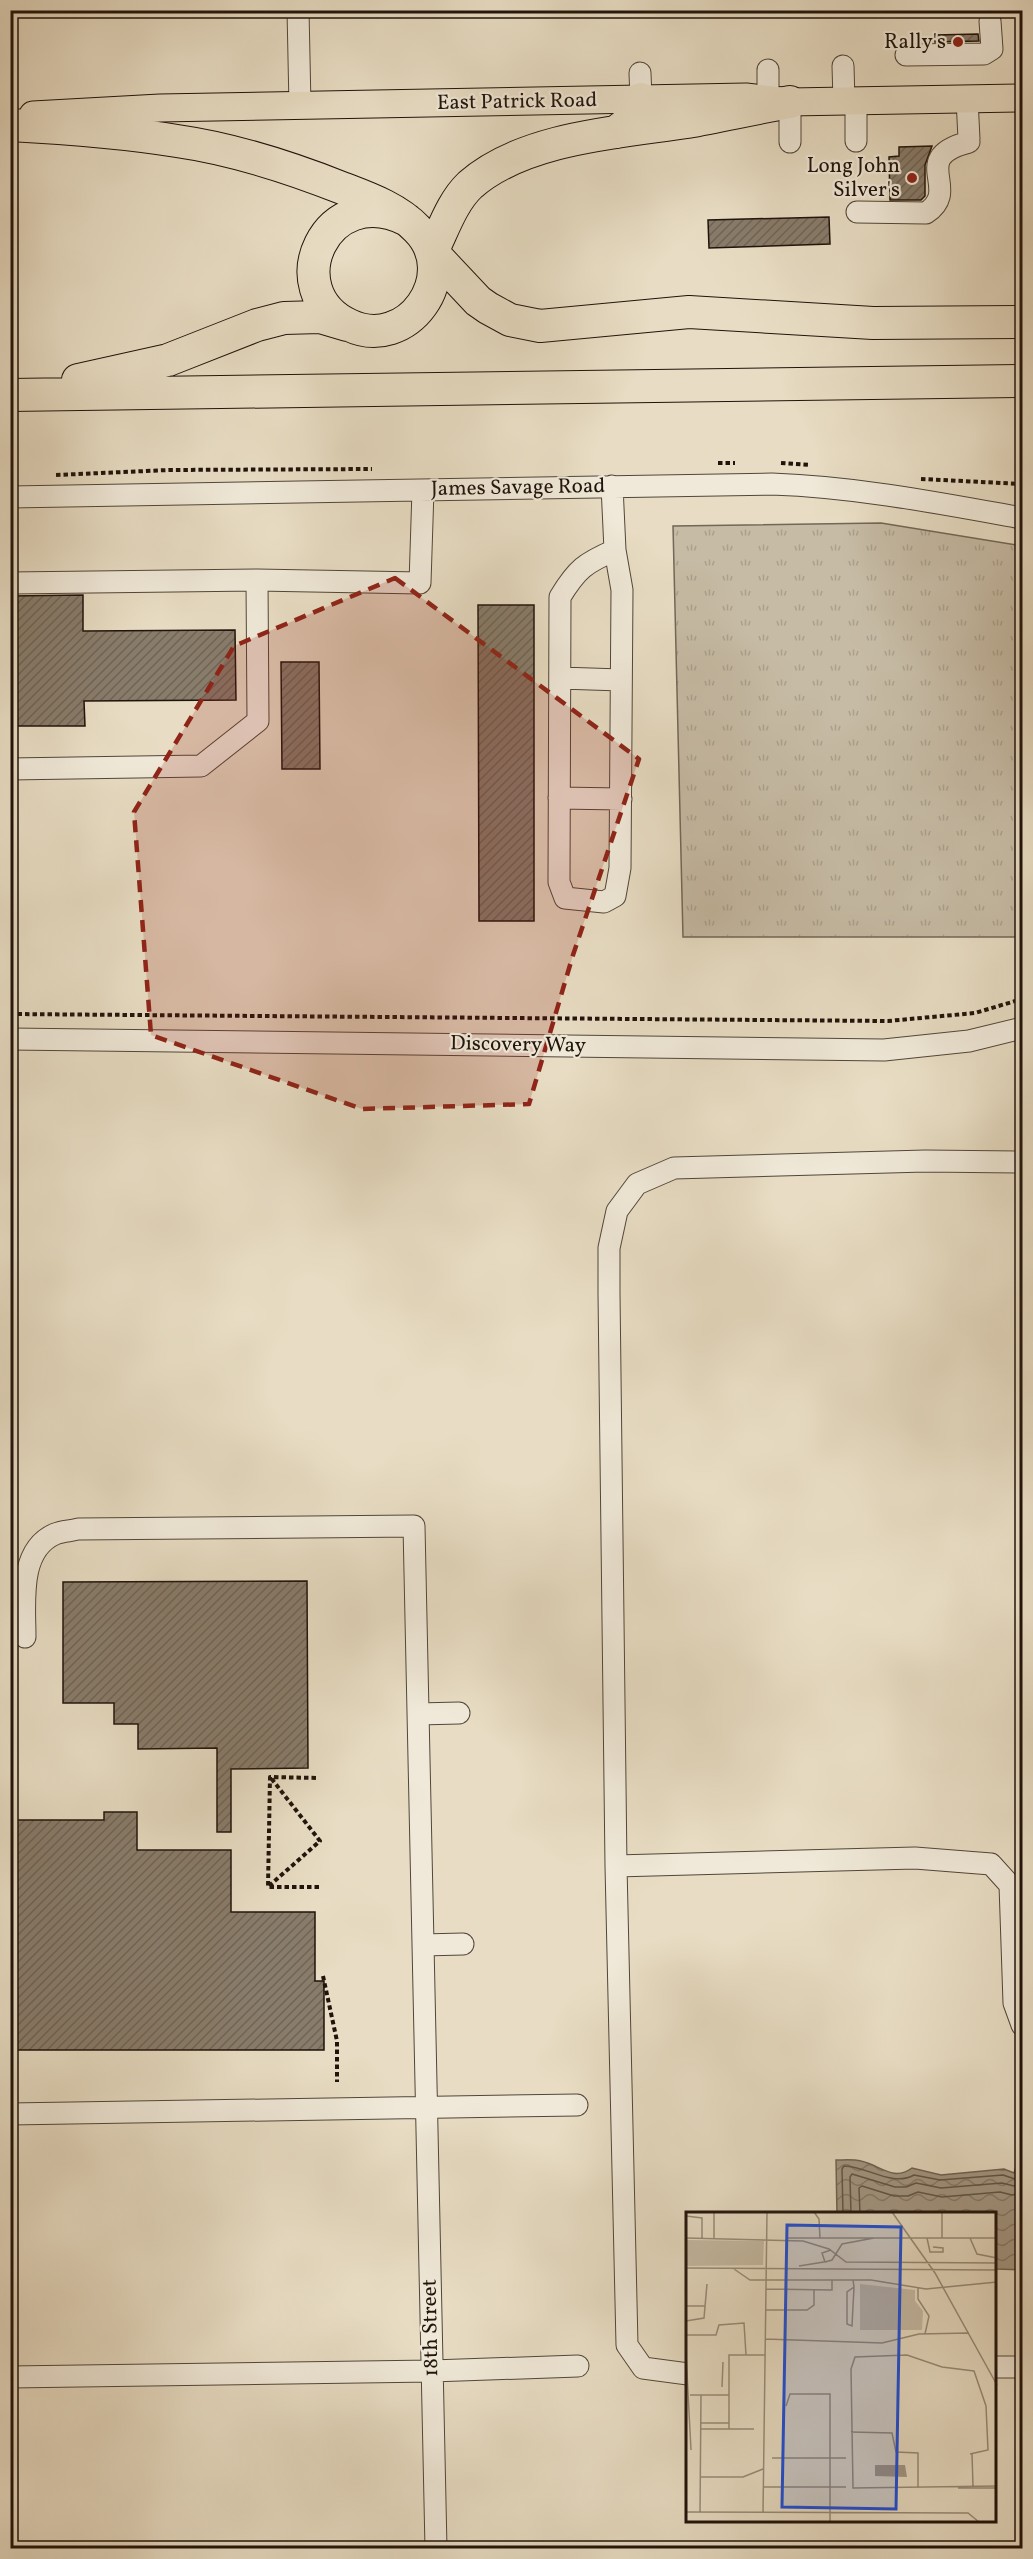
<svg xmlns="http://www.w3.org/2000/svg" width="1033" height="2559" font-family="Vollkorn,serif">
  <defs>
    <pattern id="grass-tufts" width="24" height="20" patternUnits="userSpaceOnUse" patternTransform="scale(1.5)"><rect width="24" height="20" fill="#c6bba5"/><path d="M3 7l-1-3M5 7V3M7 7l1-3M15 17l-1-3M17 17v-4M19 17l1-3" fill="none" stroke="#aaa08d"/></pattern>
    <pattern id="water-waves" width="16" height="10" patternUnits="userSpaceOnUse" patternTransform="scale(1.5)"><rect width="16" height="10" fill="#a49885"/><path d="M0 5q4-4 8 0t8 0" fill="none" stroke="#857b6b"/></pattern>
    <pattern id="building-hatch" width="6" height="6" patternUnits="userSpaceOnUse" patternTransform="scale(1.5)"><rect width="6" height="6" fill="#887c6b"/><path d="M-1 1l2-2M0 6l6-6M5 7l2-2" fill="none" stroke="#6f6456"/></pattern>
  </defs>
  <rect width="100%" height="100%" fill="#e8ddc4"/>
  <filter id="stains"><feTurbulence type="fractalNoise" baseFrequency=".00333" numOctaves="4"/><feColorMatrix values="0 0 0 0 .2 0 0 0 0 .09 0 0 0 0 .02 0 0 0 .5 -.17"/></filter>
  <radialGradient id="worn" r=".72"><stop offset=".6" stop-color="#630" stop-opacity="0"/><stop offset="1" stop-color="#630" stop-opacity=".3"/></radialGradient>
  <!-- grass -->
  <path fill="url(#grass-tufts)" stroke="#726758" stroke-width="1.5" d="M881 523 1022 546V937H683L673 526Z"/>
  <!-- water -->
  <path fill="url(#water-waves)" stroke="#6f6354" stroke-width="1.5" d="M1019 2157H1022V2270L996 2269V2214H837L836 2160C844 2160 853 2159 861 2161 880 2165 893 2182 912 2168L941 2175 1004 2169 1014 2173Z"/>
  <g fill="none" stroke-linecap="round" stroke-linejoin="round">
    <!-- shore -->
    <path stroke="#625648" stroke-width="1.5" d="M843 2214 842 2169 844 2166C869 2167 892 2187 914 2175L940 2180 1003 2175 1015 2179 1020 2175 1022 2166
      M851 2214 850 2177 852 2174 895 2187H906L916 2183 941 2188 1002 2183 1014 2186 1022 2183
      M860 2214 859 2188 862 2186 894 2196H908L918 2192 942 2197 1000 2192 1012 2195 1022 2193"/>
  </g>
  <!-- building -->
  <path fill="url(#building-hatch)" stroke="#1f130b" stroke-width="1.5" d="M978 34 979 41 935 42V35Z
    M932 146 925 165V196L921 200H890L889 157 899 156V147Z
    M829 217 830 244 709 248 708 220Z
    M83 595V631L235 630 236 700 84 701 85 726H10V596Z
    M478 605H534V921H479Z
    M281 662H319L320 769H282Z
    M307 1581 308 1768 231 1769V1832H217V1748L138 1749V1724H114V1703H63V1582Z
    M104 1812H137V1850H231V1912H315V1981H324V2050H10V1852H13V1820H104Z"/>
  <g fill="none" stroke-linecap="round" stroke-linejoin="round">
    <defs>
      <path id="minor" d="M298 10 300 106
        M906 55 984 54 992 49 990 21
        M843 66 844 101
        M640 73 641 99
        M768 99V70
        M967 99 969 139
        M790 102V142
        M856 141V101
        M857 212 926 213C963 189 907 158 969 142
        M612 486 615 550C585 563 577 569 560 597L559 882 565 898 604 902 615 896 620 868 622 590 615 550
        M10 497 772 484C857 487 939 503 1022 518
        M10 583 257 580 420 583 423 490
        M560 678 621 680
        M10 769 201 766 258 721 257 580
        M559 798 621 799
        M10 1039 884 1050 969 1041 1022 1028
        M25 1637C25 1604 18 1550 55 1534 62 1531 71 1531 78 1529L414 1526 436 2548
        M418 1714 459 1713
        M616 1866 915 1858 991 1864 1010 1885 1014 2003 1022 2025
        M423 1945 463 1944
        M10 2114 577 2105
        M996 2367H1022
        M688 2374 643 2368 627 2345 616 1866 609 1293V1248L617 1211 637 1184 674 1168 925 1161 1022 1162
        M10 2377 432 2371 578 2366"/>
      <path id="major" d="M33 115 160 108 746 97 790 102 1022 98"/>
      <path id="highway" d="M10 125C66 128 122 132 177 141 233 149 289 167 342 188 368 198 397 208 417 229 463 275 407 353 349 325 276 291 326 179 407 220
        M616 132 634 118 641 99
        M432 252 478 301 488 308 510 320 540 326 689 312 873 323 1022 322
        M432 252C443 230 452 202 470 185 523 138 619 132 687 122 721 116 755 108 790 102
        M78 380 168 360 257 325 284 318 320 317 347 325
        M10 395 1022 381"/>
    </defs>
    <!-- minor casing -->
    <use href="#minor" stroke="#514639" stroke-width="23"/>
    <!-- major casing -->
    <use href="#major" stroke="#1f130b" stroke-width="29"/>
    <!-- highway casing -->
    <use href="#highway" stroke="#1f130b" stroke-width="34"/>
    <!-- path -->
    <path stroke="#1f130b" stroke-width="4" stroke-dasharray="4.5 3" stroke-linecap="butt" d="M718 463H735
      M781 463 810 465
      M56 475 169 470 372 469
      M921 479 1022 484
      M10 1014 888 1021 975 1013 1022 999
      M269 1886 320 1841 271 1778
      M319 1887H268L270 1777 319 1778
      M323 1976 337 2041V2082"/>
    <!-- minor -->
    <use href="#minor" stroke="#f0e9d9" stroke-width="21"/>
    <!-- major -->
    <use href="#major" stroke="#e8ddc4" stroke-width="27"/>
    <!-- highway -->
    <use href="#highway" stroke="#e8ddc4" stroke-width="32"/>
  </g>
  <!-- marked area -->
  <path fill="#8f2418" fill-opacity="0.2" stroke="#8f2418" stroke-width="4.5" stroke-dasharray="12 8" stroke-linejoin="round" d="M395 578 639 759 573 955 529 1104 362 1109 151 1035 134 812 234 646Z"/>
  <!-- markers -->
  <g fill="#8f2418" stroke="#f0e9d9" stroke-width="2">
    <circle cx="958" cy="42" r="6"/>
    <circle cx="912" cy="178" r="6"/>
  </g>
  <g text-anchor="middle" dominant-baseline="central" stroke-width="4.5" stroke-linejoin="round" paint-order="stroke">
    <!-- poi labels -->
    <g font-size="21" fill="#1f130b" stroke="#f0e9d9" text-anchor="end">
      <text x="946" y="42">Rally's</text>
      <text x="900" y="166">Long John<tspan x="900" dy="24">Silver's</tspan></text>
    </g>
    <!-- street labels -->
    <g font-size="21" fill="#1f130b" stroke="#f0e9d9">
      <text transform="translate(517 102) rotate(-1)">East Patrick Road</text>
      <text transform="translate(518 488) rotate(-1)">James Savage Road</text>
      <text transform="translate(518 1045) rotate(1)">Discovery Way</text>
      <text transform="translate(431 2328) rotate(-91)">18th Street</text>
    </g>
  </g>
  <!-- overview -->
  <g transform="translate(686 2212)">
    <rect width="310" height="310" fill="#e8ddc4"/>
    <path d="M174 72 229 78V89L237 99 236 118H174Z" fill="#c6bba5"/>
    <path d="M0 28 78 29 77 53 0 54Z" fill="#c6bba5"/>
    <path d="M189 253H219L221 265 189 264Z" fill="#a49885"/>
    <path fill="none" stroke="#988c7a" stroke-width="1.5" d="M128 0 133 7 134 26M206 0 249 61 311 173M0 4 16 6V26M0 26 117 29 143 37 160 50 311 51M28 26V0M101 26H225M225 26H311M241 26 244 40H257V36L247 35M256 26V0M284 26 291 42 311 46M145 38 136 41 139 50 146 48 156 32 188 26M113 54 138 50M0 56 311 58M48 57 64 68H185L240 77 311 70M167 68 168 75 161 80V112L166 114 168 75M232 76V87L243 104 239 122M80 77 146 78V68M0 94H19M80 98H121L128 93V78M0 109 18 106 21 72M0 123H30L33 113 58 111 60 143M79 127 196 131 233 122 283 121M0 142 5 238M36 175 37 150M4 183H43M100 194 104 182H144V310M15 211H43M14 217H68M43 217V143H79M165 220 206 221 210 240 232 241V276M284 242 302 238 300 194 288 159 256 155 221 143 169 145 165 157 167 276 311 274M286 242 287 274M86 246H160M14 265H57L77 257M77 275H160M272 276H310M0 300 282 301 293 310M14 300 15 183M77 301 81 0"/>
    <path fill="#1d4ed8" fill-opacity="0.15" stroke="#1d4ed8" stroke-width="3" d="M101 13 215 15 210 297 96 295Z"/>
    <rect width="310" height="310" fill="none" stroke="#1f130b" stroke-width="3"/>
  </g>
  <!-- margin -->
  <rect width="1033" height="2559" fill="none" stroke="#e8ddc4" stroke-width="36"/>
  <rect x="12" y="12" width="1009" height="2535" fill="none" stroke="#1f130b" stroke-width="3"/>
  <rect x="18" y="18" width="997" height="2523" fill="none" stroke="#1f130b" stroke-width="1.5"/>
  <rect width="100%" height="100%" filter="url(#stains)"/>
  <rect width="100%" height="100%" fill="url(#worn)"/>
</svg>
